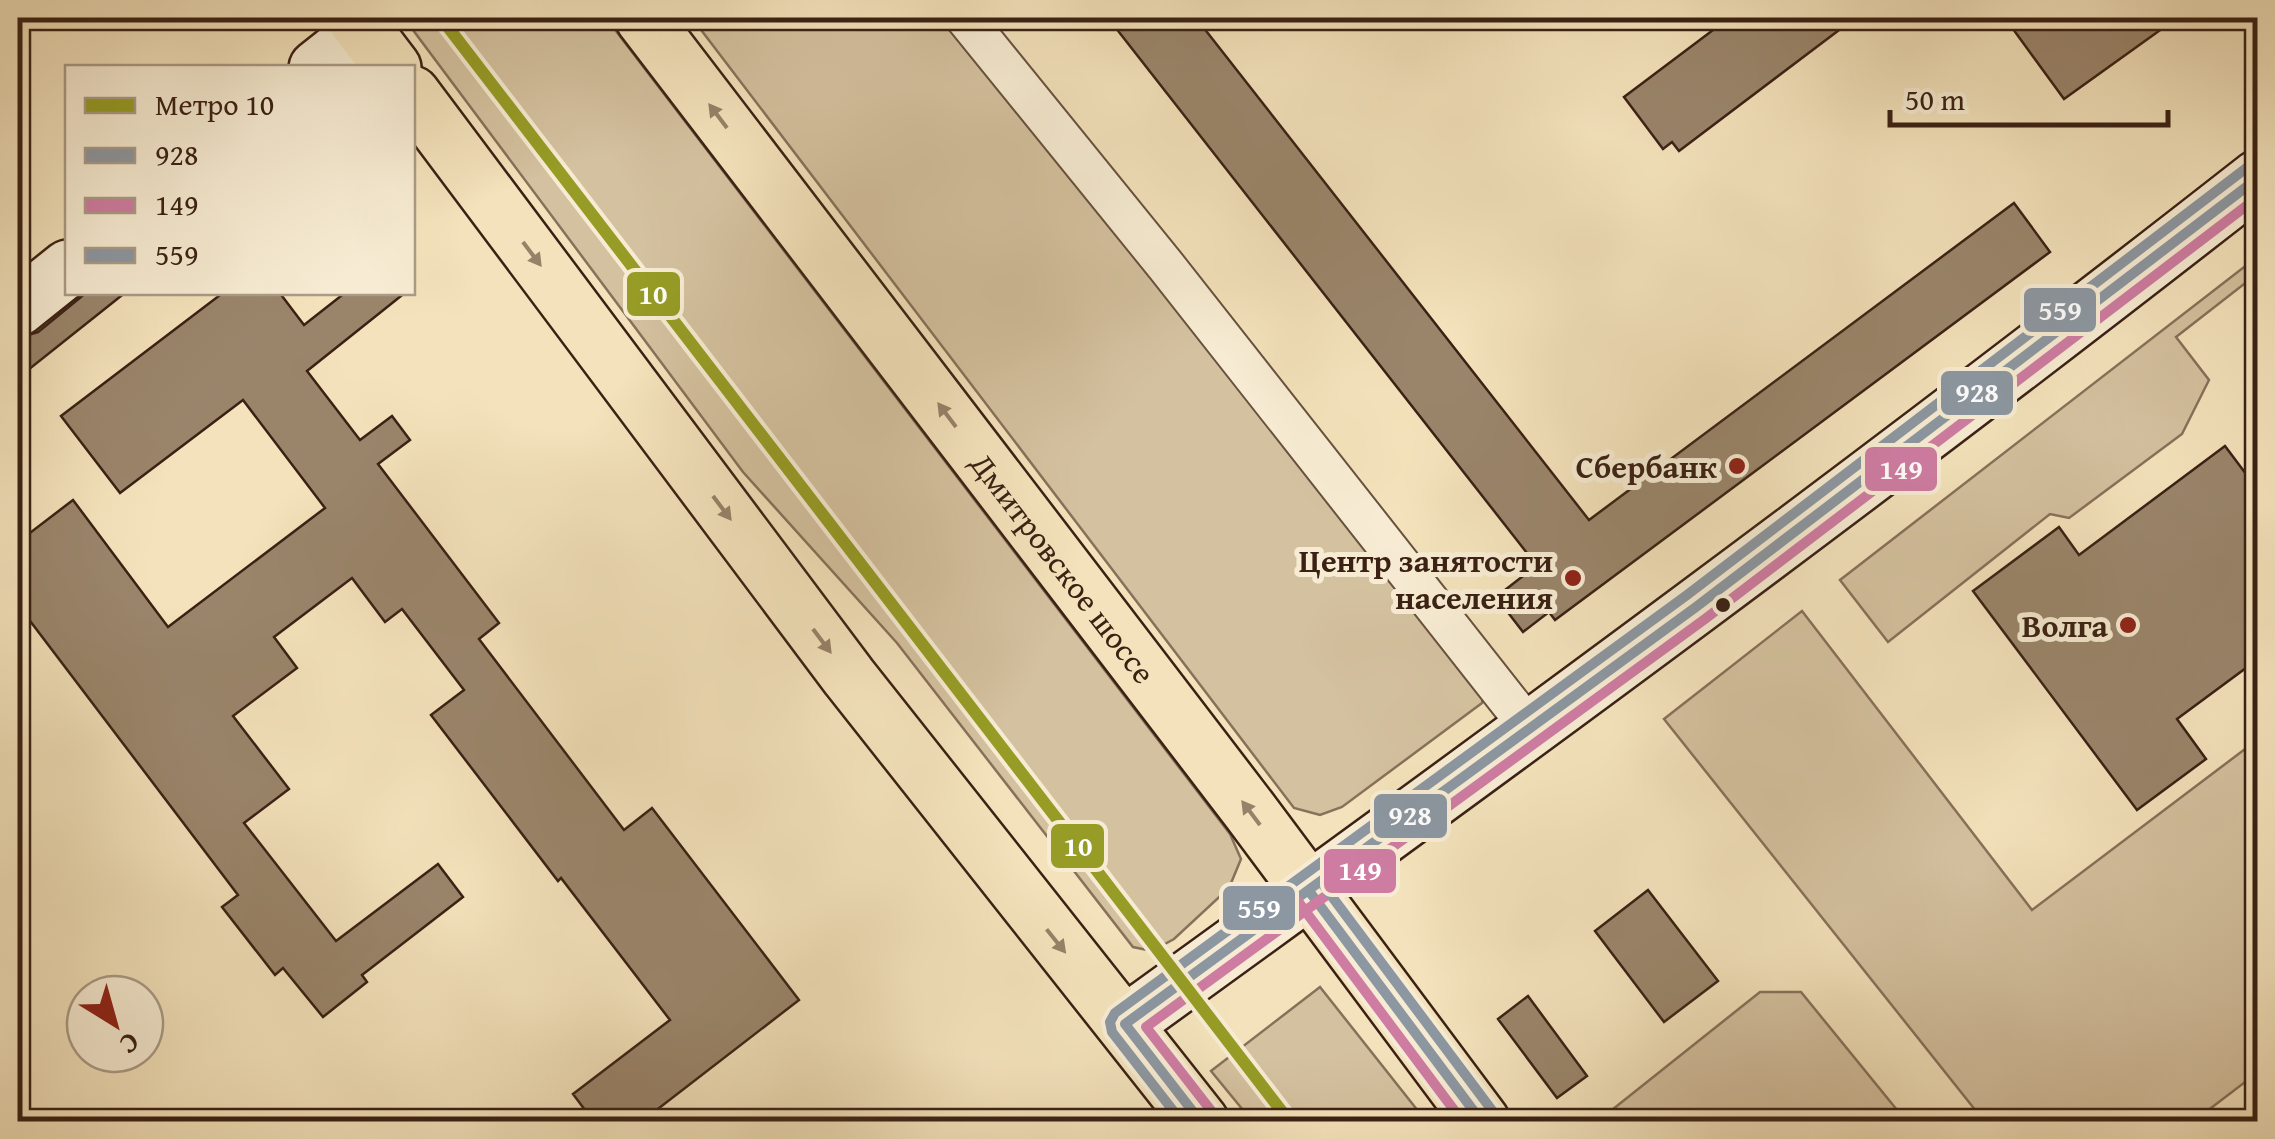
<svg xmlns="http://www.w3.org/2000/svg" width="2275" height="1139" font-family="'Gentium Book Plus',serif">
  <rect width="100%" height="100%" fill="#f3e2bb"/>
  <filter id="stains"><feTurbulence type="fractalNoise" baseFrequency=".002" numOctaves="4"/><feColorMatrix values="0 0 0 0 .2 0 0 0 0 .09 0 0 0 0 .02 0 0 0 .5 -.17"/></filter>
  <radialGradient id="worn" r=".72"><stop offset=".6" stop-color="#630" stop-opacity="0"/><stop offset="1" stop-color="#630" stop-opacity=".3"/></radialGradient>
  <!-- green -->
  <path fill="#d4c19f" stroke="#87715a" stroke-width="2.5" d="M404 18H606L1230 834 1241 859 1229 888 1174 939 1152 951 1133 947 897 643 743 472Z
    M692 18H949L1483 698 1482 703 1342 807 1320 815 1294 808Z
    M2257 257V274L2176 337 2209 380 2182 434 2069 518 2050 514 1888 642 1840 580Z
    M1802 611 2032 910 2257 740V1073L2194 1121H1984L1664 719Z
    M1320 987 1426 1121H1252L1211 1071Z
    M1760 992H1801L1906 1121H1598Z"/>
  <!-- building -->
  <path fill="#9a856b" stroke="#3a2114" stroke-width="2.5" d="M1108 18H1196L1589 520 2014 203 2050 252 1555 620 1549 612 1523 632 1496 597 1523 576 1520 572 1534 562Z
    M1729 18H1855L1679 151 1672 142 1663 149 1624 97Z
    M2005 18H2177L2064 99Z
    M87 292H126L18 378V338L38 332Z
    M224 292H279L304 325 346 292H406L307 371 360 440 392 416 410 440 378 464 499 623 479 639 624 830 652 808 799 1000 641 1122H594L573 1094 670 1020 561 878 558 881 431 715 464 690 402 609 385 622 352 578 274 637 297 668 233 716 289 789 244 823 336 941 438 864 463 897 362 975 367 982 323 1017 283 968 275 975 222 907 238 895 18 605V542L73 500 168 627 325 508 243 400 120 493 61 416Z
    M2225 446 2258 490V659L2177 719 2206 759 2137 810 1973 591 2059 527 2079 555Z
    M1648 890 1718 981 1664 1022 1595 931Z
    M1528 996 1587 1076 1557 1098 1498 1019Z"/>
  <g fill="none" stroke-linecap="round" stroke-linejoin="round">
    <defs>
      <path id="street" d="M965 18 1166 266 1532 731"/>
      <path id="secondary" d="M317 68 365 30
        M18 308 68 268
        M1125 1024C1507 748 1887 469 2258 178"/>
      <g id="primary">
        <path d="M355 18 393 68"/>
        <path id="s1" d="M643 18 1250 811 1482 1122"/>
        <path d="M412 94 849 677 1201 1122"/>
      </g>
    </defs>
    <!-- street casing -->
    <use href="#street" stroke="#68513e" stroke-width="42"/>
    <!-- secondary casing -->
    <use href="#secondary" stroke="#3a2114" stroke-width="60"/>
    <!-- primary casing -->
    <use href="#primary" stroke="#3a2114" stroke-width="60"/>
    <!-- street -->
    <use href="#street" stroke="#f7ecd3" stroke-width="38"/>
    <!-- secondary -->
    <use href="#secondary" stroke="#f7ecd3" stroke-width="55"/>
    <!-- primary -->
    <use href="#primary" stroke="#f3e2bb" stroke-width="55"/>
    <defs>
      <path id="bus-1" d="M1309 891 1482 1122
        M1125 1024 1696 607 2258 178
        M1125 1024 1201 1122"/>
      <path id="bus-2" d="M1297 900 1463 1122
        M1213 1113 1146 1027 1705 619 2258 197"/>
      <path id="bus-3" d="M1321 882 1494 1113
        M1182 1122 1112 1032 1110 1022 1115 1013 1687 595 2249 166"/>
    </defs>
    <!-- bus-1 casing -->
    <use href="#bus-1" stroke="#f7ecd3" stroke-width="18"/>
    <!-- bus-2 casing -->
    <use href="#bus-2" stroke="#f7ecd3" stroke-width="18"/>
    <!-- bus-3 casing -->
    <use href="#bus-3" stroke="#f7ecd3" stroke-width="18"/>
    <!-- bus-1 -->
    <use href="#bus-1" stroke="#8c97a1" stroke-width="10"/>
    <!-- bus-2 -->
    <use href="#bus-2" stroke="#ce7ca2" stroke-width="10"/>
    <!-- bus-3 -->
    <use href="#bus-3" stroke="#8c97a1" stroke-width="10"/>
    <defs>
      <path id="metro-1" d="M441 18 1290 1122"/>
    </defs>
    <!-- metro-1 casing -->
    <use href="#metro-1" stroke="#f7ecd3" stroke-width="20"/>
    <!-- metro-1 -->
    <use href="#metro-1" stroke="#969c25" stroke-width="12"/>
  </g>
  <!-- one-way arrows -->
  <defs><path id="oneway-solid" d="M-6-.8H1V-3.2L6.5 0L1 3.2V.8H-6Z" transform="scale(2.5)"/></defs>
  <g fill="#968268">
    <use href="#oneway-solid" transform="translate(718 116) rotate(-127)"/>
    <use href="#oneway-solid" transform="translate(532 254) rotate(53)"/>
    <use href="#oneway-solid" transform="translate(947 415) rotate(-127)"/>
    <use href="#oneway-solid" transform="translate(722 508) rotate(53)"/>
    <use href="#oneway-solid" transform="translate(822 641) rotate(53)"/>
    <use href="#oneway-solid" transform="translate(1251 813) rotate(-127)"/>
    <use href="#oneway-solid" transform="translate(1056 941) rotate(51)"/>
  </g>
  <!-- markers -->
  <g fill="#8f2418" stroke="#f7ecd3" stroke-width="4">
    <circle cx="1737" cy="466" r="10"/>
    <circle cx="1573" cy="578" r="10"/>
    <circle cx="2128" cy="625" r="10"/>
  </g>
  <circle fill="#3a2114" stroke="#f7ecd3" stroke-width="4" cx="1723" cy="605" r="9"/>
  <g text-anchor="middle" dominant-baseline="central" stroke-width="10" stroke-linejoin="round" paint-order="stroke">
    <!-- poi labels -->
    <g font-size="32" font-weight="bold" fill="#3a2114" stroke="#f7ecd3" text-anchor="end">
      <text x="1717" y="466">Сбербанк</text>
      <text x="1553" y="560">Центр занятости<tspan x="1553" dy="37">населения</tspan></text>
      <text x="2108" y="625">Волга</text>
    </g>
    <!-- street labels -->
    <g font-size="32" fill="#3a2114" stroke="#f7ecd3">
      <text stroke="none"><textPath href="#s1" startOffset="692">Дмитровское шоссе</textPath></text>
    </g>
  </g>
  <g stroke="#f7ecd3" stroke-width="4">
    <rect x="625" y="270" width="57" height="48" rx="10" fill="#969c25"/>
    <rect x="2022" y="286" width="76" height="48" rx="10" fill="#8c97a1"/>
    <rect x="1939" y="369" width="76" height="48" rx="10" fill="#8c97a1"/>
    <rect x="1863" y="445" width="76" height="48" rx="10" fill="#ce7ca2"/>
    <rect x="1372" y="792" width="77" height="48" rx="10" fill="#8c97a1"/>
    <rect x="1049" y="822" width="57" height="48" rx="10" fill="#969c25"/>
    <rect x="1322" y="847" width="76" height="48" rx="10" fill="#ce7ca2"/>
    <rect x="1221" y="884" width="76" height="48" rx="10" fill="#8c97a1"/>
  </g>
  <g font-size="28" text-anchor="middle" font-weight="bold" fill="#fff">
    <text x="653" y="304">10</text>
    <text x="2060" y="320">559</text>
    <text x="1977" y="402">928</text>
    <text x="1901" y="479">149</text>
    <text x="1410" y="825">928</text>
    <text x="1078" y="856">10</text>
    <text x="1360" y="880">149</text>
    <text x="1259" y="918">559</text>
  </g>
  <!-- margin -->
  <rect width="2275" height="1139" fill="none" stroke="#f3e2bb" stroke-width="60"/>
  <rect x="20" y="20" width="2235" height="1099" fill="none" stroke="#3a2114" stroke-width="5"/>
  <rect x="30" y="30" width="2215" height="1079" fill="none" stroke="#3a2114" stroke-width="2.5"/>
  <!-- legend -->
  <rect x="65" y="65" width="350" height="230" fill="#f7ecd3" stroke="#ab9b87" stroke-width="2.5"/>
  <rect x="85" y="98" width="50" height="15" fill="#969c25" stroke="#ab9b87" stroke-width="2.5"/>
  <text x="155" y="115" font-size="30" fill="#3a2114">Метро 10</text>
  <rect x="85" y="148" width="50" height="15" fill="#8c97a1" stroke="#ab9b87" stroke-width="2.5"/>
  <text x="155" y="165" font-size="30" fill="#3a2114">928</text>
  <rect x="85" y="198" width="50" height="15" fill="#ce7ca2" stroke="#ab9b87" stroke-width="2.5"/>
  <text x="155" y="215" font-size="30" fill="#3a2114">149</text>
  <rect x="85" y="248" width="50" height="15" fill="#8c97a1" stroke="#ab9b87" stroke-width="2.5"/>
  <text x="155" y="265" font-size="30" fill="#3a2114">559</text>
  <!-- north arrow -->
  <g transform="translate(115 1024) rotate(143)"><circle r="48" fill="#f7ecd3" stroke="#ab9b87" stroke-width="2.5"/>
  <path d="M0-8L18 38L0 25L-18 38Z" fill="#8f2418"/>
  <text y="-15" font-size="28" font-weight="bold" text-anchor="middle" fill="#3a2114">С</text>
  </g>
  <!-- scale -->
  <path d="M1890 110v15h278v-15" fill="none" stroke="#3a2114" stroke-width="5"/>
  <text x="1905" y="110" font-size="30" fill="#3a2114" stroke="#f7ecd3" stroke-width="8" paint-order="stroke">50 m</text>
  <rect width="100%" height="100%" filter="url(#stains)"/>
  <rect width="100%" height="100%" fill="url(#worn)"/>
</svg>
